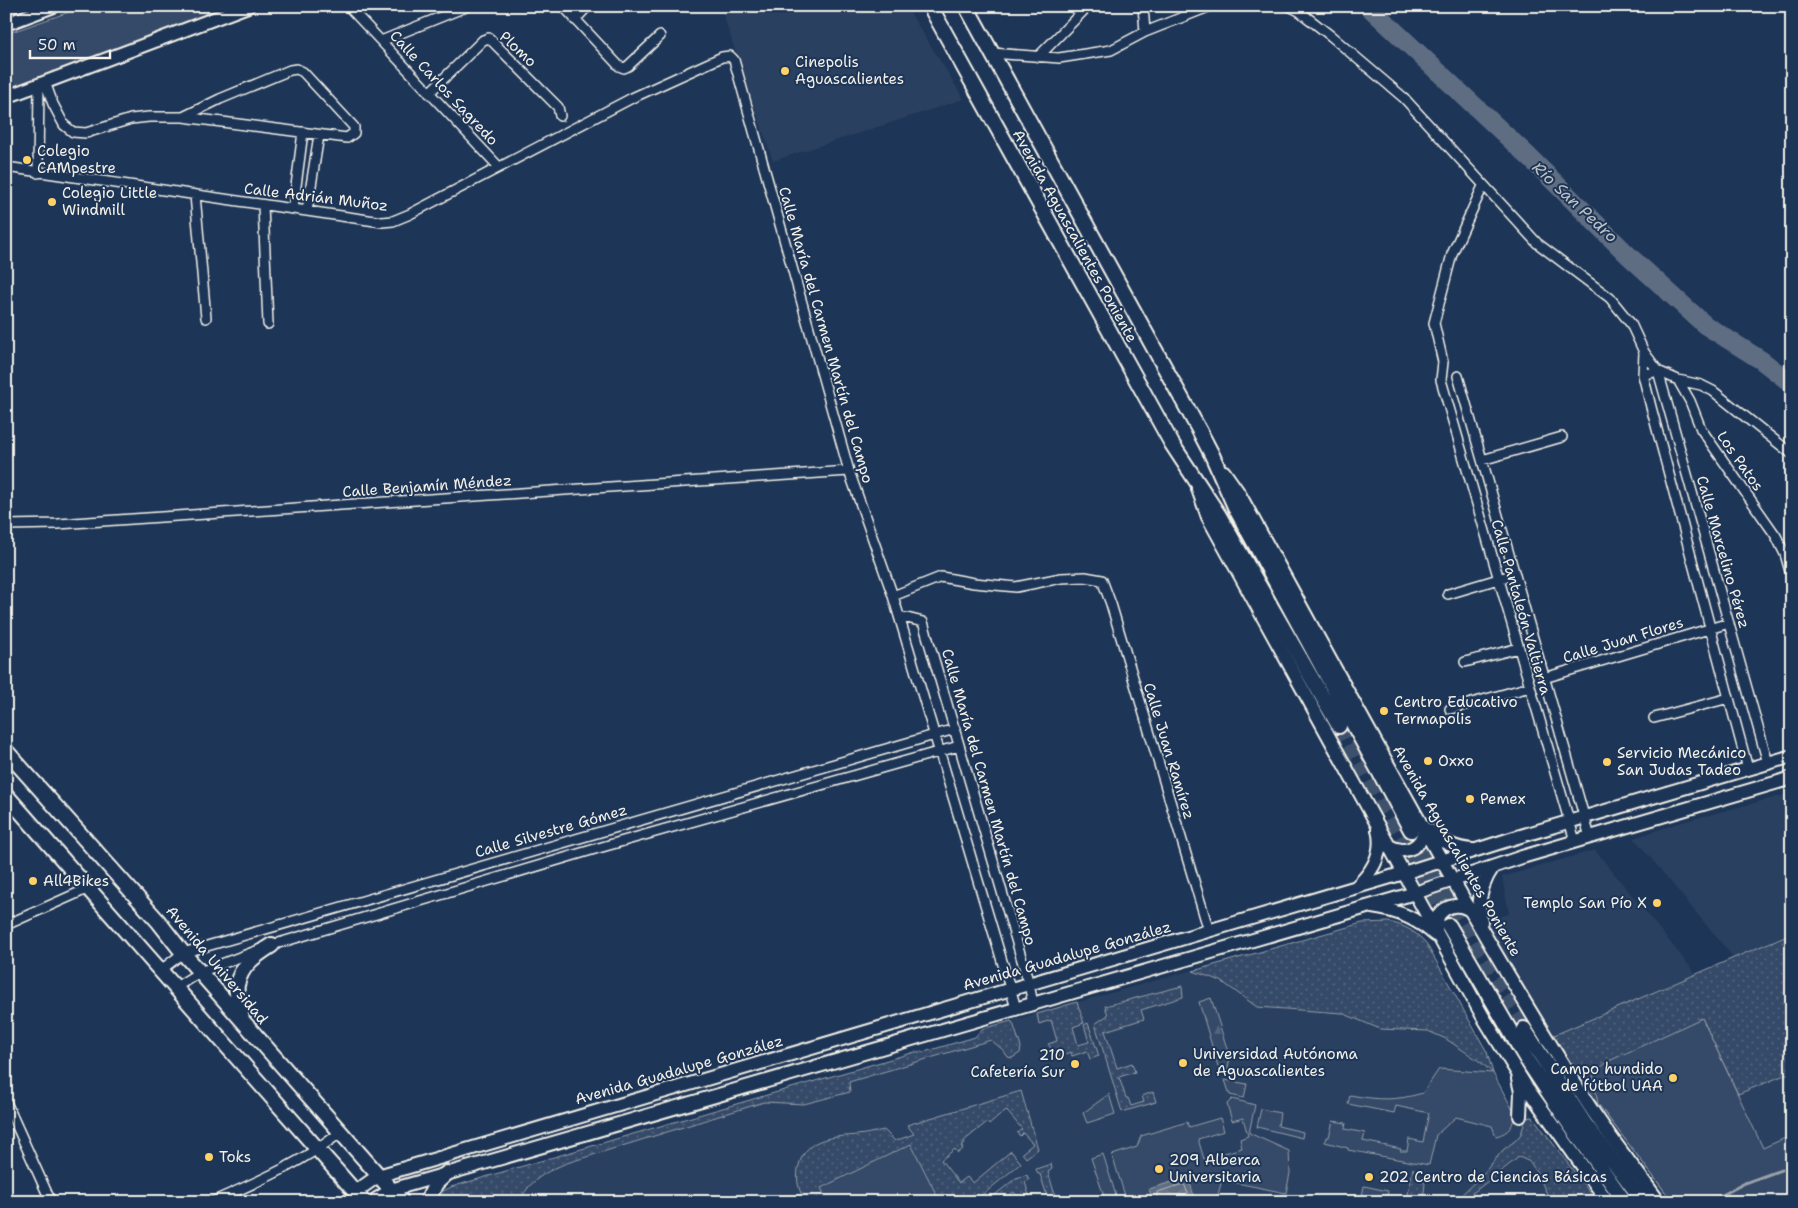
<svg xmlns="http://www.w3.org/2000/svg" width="1798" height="1208" font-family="'Shantell Sans',sans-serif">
  <defs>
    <pattern id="grass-dots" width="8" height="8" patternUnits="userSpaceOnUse" patternTransform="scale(1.25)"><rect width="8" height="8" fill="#354a67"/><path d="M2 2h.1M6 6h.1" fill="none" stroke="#53657d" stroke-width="1.8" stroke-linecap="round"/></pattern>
    <pattern id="forest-firs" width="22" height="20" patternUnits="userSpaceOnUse" patternTransform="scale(1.25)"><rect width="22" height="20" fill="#354a67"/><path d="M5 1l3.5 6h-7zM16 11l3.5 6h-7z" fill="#53657d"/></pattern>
    <pattern id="water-waves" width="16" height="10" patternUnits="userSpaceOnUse" patternTransform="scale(1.25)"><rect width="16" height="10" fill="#5e6d82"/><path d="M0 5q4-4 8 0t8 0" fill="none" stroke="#768294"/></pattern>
  </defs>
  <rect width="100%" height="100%" fill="#1d3557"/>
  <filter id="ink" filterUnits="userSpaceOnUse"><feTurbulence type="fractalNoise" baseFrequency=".02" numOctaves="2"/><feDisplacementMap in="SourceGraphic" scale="10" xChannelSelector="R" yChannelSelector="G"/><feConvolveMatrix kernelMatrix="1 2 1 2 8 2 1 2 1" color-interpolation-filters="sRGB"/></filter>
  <g filter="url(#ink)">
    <!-- built -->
    <path fill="#2a4060" d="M720 6H906L964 99 773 161Z
      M1792 793V1202H1673L1598 1104 1578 1083 1506 956 1492 931 1489 919 1509 914 1502 877 1595 850 1696 974 1733 957 1634 838 1682 822Z
      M1388 922 1408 928 1417 934 1426 943 1487 1052 1493 1073 1511 1106 1527 1110 1533 1117 1597 1202H434L441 1192 451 1187 915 1052H924L975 1037 982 1029 1006 1022 1362 923Z"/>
    <!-- grass -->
    <path fill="url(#grass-dots)" stroke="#949ea8" d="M1388 922C1404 925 1415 931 1426 943L1487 1052 1493 1073 1479 1061 1446 1039 1428 1031 1380 1029 1342 1013 1257 1007 1221 981 1193 971 1362 923Z
      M1792 933V1072L1738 1094 1702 1018 1665 1192 1598 1104 1578 1083 1552 1036Z
      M1182 986 1183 997 1141 1010 1144 1019 1105 1031 1117 1068 1132 1063 1135 1072 1119 1077 1126 1098H1128L1131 1106 1144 1102 1142 1096 1153 1092 1156 1102 1122 1112 1095 1024 1108 1015 1105 1006Z
      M1077 1002 1084 1023 1073 1027 1078 1045 1089 1042 1084 1025 1088 1023 1099 1056 1090 1059 1087 1051 1072 1056 1071 1052 1057 1057 1048 1044 1057 1041 1051 1020 1039 1024 1037 1014Z
      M1011 1021 1013 1023 1021 1047 1020 1053 1012 1058 1008 1057 1003 1050 991 1040 849 1082 850 1092 804 1104 764 1102 567 1163C547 1171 528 1181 520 1202H434C436 1193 444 1191 451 1187L915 1052H924L975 1037 982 1029Z
      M1021 1091 1038 1149 1026 1158 1022 1153 1033 1144 1023 1133 1020 1136 1017 1133 1022 1129 1006 1110 989 1125 987 1122 964 1141 965 1143 961 1146 963 1149 958 1153 955 1149 941 1160 959 1183 967 1177 973 1183 1011 1151 1021 1163 974 1202H806C799 1192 796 1181 798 1169 805 1133 838 1138 865 1134 871 1133 878 1131 884 1130L895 1141 914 1134 907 1125Z
      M1533 1117 1597 1202H1551L1536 1171 1530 1162 1519 1157 1461 1202H1454L1483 1174 1503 1150 1516 1140 1521 1134 1526 1118Z
      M1051 1164 1052 1169 1048 1172 1057 1202H1049L1040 1174H1038L1036 1169Z
      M1413 1168 1425 1183 1423 1202H1389L1390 1197 1407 1200Z
      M1027 1175 1029 1180 1025 1182 1031 1202H1022L1014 1192 1001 1202H986L1016 1178Z"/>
    <!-- forest -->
    <path fill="url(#forest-firs)" stroke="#949ea8" d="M1211 998 1230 1058 1227 1072 1220 1073 1199 1002Z"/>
    <!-- green -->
    <path fill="#354a67" stroke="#949ea8" d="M86 6H232L6 91V34Z
      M1702 1018 1763 1148 1792 1135V1202H1673L1598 1104 1593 1073 1609 1061Z
      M1439 1069 1493 1073 1514 1112C1515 1125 1509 1133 1496 1136L1492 1126 1456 1117 1436 1135 1429 1165 1348 1150V1148L1325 1142 1326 1137H1329L1333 1121 1346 1123 1345 1129 1365 1133 1363 1141 1401 1149 1400 1151H1407L1409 1139 1423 1142 1429 1113 1396 1106 1394 1113 1348 1104 1350 1095C1379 1100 1395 1101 1423 1093Z
      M1225 1080 1247 1084 1244 1098 1230 1095Z
      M1109 1094 1115 1114 1087 1123 1083 1113Z
      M1232 1099 1255 1105 1249 1133 1289 1151 1290 1173 1286 1193 1222 1180 1216 1202H1127L1112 1155 1137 1147 1141 1136 1187 1122 1189 1127 1220 1118 1224 1131 1198 1139 1204 1159 1242 1148 1240 1139 1248 1136 1243 1118 1232 1121 1227 1104Z
      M1261 1109 1280 1113 1278 1126 1303 1132 1302 1138 1257 1127Z
      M911 1144 940 1202H828L821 1188Z
      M1103 1154 1118 1202H1106L1091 1158Z
      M1364 1186 1388 1191 1386 1202H1361Z"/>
    <!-- water -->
    <path fill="url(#water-waves)" stroke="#9aa2ab" d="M1188 1177 1196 1202H1153L1149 1189Z"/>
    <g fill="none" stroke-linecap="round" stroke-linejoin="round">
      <!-- shore -->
      <path stroke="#b8bcbf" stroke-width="1" d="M1157 1202V1192L1183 1184 1185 1186 1191 1202"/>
      <!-- stream -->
      <path stroke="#9aa2ab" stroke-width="3" d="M1709 1202 1745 1183 1792 1166"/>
      <!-- river -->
      <path stroke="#5e6d82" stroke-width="19" d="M1368 6 1528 156 1629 256 1705 325 1761 360 1792 384"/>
      <!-- primary-tunnel -->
      <path stroke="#3d516d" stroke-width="14" stroke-dasharray="14 7" stroke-linecap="butt" d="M1339 726 1449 926
        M1412 832 1524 1029"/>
      <defs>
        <path id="street" d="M348 6 499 167
          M563 6 619 66 624 68 628 66 660 36
          M1289 6 1299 11 1331 36 1404 98 1537 243 1610 298 1631 324 1644 352 1658 371 1768 763
          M575 20 588 6
          M1145 32 1211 6
          M381 41 468 6
          M992 53 1059 58 1111 50 1145 32 1143 6
          M1038 57 1088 6
          M45 82 53 104 64 125 73 132 86 133 131 119 149 117H183L347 138 354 133V127L303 72 297 69 290 70 220 99 183 117
          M429 93 483 40 489 38 558 107 560 116
          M6 167 382 222 393 221 410 214 632 98 722 57 730 56 734 60 849 471 893 596 1016 1008
          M38 173 39 84
          M1483 186 1452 254 1434 323 1443 362 1441 380 1575 841
          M195 195 206 318
          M263 205 268 324
          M293 209 303 132
          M307 211 319 135
          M1644 352 1643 375 1651 407 1748 769
          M1643 375 1658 371 1678 380 1701 385 1713 391 1792 454
          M1458 376 1590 837
          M1678 380 1690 401 1701 429 1776 536 1785 554 1792 578
          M1482 460 1562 437
          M6 525 58 524 849 471
          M1448 594 1515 574
          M893 596 941 577 974 583 1016 587 1061 578 1085 577 1102 580 1111 604 1209 931
          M899 616 923 622 1029 984 1033 1004
          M1465 662 1519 648
          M1544 678 1729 623
          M1450 709 1530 687
          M1654 718 1729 698
          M6 925 89 888
          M161 970 183 953 955 729
          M176 987 200 972 272 945 595 849 959 746
          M6 1102 51 1202
          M212 1202C257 1182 302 1163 341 1132"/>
        <path id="secondary" d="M6 24 54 6
          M6 97 248 6
          M1224 472 1238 492C1351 696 1460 904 1586 1101 1608 1136 1635 1168 1659 1202
          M1198 489 1208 517 1482 1015 1525 1085 1608 1202
          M1429 830C1441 842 1455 849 1473 850
          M1389 846C1406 856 1423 846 1424 828
          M1357 886C1373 871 1384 852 1378 830
          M1372 907C1396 910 1418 919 1435 935
          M1481 922C1477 902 1481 884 1493 867
          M1436 931 1438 916C1447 904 1462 902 1473 913
          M1518 1079 1521 1092 1520 1116
          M355 1192 378 1176 1394 876 1514 838 1792 756
          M372 1202 391 1190 1415 893 1522 857 1792 778"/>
        <path id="primary" d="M930 6 1172 444 1218 514 1339 726
          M966 6 1199 430 1212 455 1236 509 1411 830
          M6 751 158 921 183 953 402 1202
          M6 795 364 1202
          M1449 926 1527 1060 1568 1122 1625 1202
          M242 1020C241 1010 235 995 237 985 241 965 256 955 272 945
          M1524 1029 1585 1124 1644 1202
          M427 1202 436 1183 447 1173"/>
      </defs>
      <!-- street casing -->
      <use href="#street" stroke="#f4f1e8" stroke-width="12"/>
      <!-- secondary casing -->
      <use href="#secondary" stroke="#f4f1e8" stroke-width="16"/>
      <!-- primary casing -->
      <use href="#primary" stroke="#f4f1e8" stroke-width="18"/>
      <!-- street -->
      <use href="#street" stroke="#1d3557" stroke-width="9"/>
      <!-- secondary -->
      <use href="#secondary" stroke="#1d3557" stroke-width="12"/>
      <!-- primary -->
      <use href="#primary" stroke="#1d3557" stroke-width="14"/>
    </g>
  </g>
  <!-- markers -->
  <g fill="#ffd166" stroke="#1d3557" stroke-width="2">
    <circle cx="785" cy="71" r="5"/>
    <circle cx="27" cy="160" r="5"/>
    <circle cx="52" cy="202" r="5"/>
    <circle cx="1384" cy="711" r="5"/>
    <circle cx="1428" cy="761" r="5"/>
    <circle cx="1607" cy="762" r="5"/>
    <circle cx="1470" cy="799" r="5"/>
    <circle cx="33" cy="881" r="5"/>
    <circle cx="1657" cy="903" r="5"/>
    <circle cx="1183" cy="1063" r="5"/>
    <circle cx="1075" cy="1064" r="5"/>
    <circle cx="1673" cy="1078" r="5"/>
    <circle cx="209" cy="1157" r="5"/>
    <circle cx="1159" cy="1169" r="5"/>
    <circle cx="1369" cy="1177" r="5"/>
  </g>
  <g text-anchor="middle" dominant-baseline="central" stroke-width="4" stroke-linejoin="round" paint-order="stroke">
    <!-- street labels -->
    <g font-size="15" fill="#f4f1e8" stroke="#1d3557">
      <text transform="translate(518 49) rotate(43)">Plomo</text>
      <text transform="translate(444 88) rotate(47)">Calle Carlos Sagredo</text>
      <text transform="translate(316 197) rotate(7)">Calle Adrián Muñoz</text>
      <text transform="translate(1075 236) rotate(61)">Avenida Aguascalientes Poniente</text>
      <text transform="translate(826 335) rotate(74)">Calle María del Carmen Martín del Campo</text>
      <text transform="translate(1740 461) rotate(55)">Los Patos</text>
      <text transform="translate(427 486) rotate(-4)">Calle Benjamín Méndez</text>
      <text transform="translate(1723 552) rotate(74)">Calle Marcelino Pérez</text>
      <text transform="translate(1521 607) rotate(74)">Calle Pantaleón Valtierra</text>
      <text transform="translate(1623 640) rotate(-17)">Calle Juan Flores</text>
      <text transform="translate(1169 751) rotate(73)">Calle Juan Ramírez</text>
      <text transform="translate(989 797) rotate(74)">Calle María del Carmen Martín del Campo</text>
      <text transform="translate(551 831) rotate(-16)">Calle Silvestre Gómez</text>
      <text transform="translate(1457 851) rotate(60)">Avenida Aguascalientes Poniente</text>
      <text transform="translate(1067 956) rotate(-16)">Avenida Guadalupe González</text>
      <text transform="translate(217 965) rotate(50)">Avenida Universidad</text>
      <text transform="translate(679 1070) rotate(-16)">Avenida Guadalupe González</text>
    </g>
    <!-- poi labels -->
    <g font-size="15" fill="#f4f1e8" stroke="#1d3557" text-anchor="start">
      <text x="795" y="62">Cinepolis<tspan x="795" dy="17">Aguascalientes</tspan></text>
      <text x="37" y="151">Colegio<tspan x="37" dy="17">CAMpestre</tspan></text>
      <text x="62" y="193">Colegio Little<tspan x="62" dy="17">Windmill</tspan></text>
      <text x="1394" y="702">Centro Educativo<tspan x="1394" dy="17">Termapolis</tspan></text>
      <text x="1617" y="753">Servicio Mecánico<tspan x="1617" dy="17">San Judas Tadeo</tspan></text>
      <text x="1438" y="761">Oxxo</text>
      <text x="1480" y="799">Pemex</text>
      <text x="43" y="881">All4Bikes</text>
      <text x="1647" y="903" text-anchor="end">Templo San Pío X</text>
      <text x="1193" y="1054">Universidad Autónoma<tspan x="1193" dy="17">de Aguascalientes</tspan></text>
      <text x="1065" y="1055" text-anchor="end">210<tspan x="1065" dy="17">Cafetería Sur</tspan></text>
      <text x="1663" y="1069" text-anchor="end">Campo hundido<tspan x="1663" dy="17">de fútbol UAA</tspan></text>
      <text x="219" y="1157">Toks</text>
      <text x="1169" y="1160">209 Alberca<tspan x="1169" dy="17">Universitaria</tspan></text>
      <text x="1379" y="1177">202 Centro de Ciencias Básicas</text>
    </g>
    <!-- water labels -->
    <g font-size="16" font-style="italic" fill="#c0c3c4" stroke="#1d3557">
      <text transform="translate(1575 202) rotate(43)">Río San Pedro</text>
    </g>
  </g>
  <!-- margin -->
  <rect width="1798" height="1208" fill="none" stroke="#1d3557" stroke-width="25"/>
  <rect x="12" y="12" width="1773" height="1183" fill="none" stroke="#f4f1e8" stroke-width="2" filter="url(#ink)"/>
  <!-- scale -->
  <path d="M30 50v8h80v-8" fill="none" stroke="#f4f1e8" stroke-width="2.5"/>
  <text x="38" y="50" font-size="15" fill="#f4f1e8" stroke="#1d3557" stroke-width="4" paint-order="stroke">50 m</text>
</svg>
